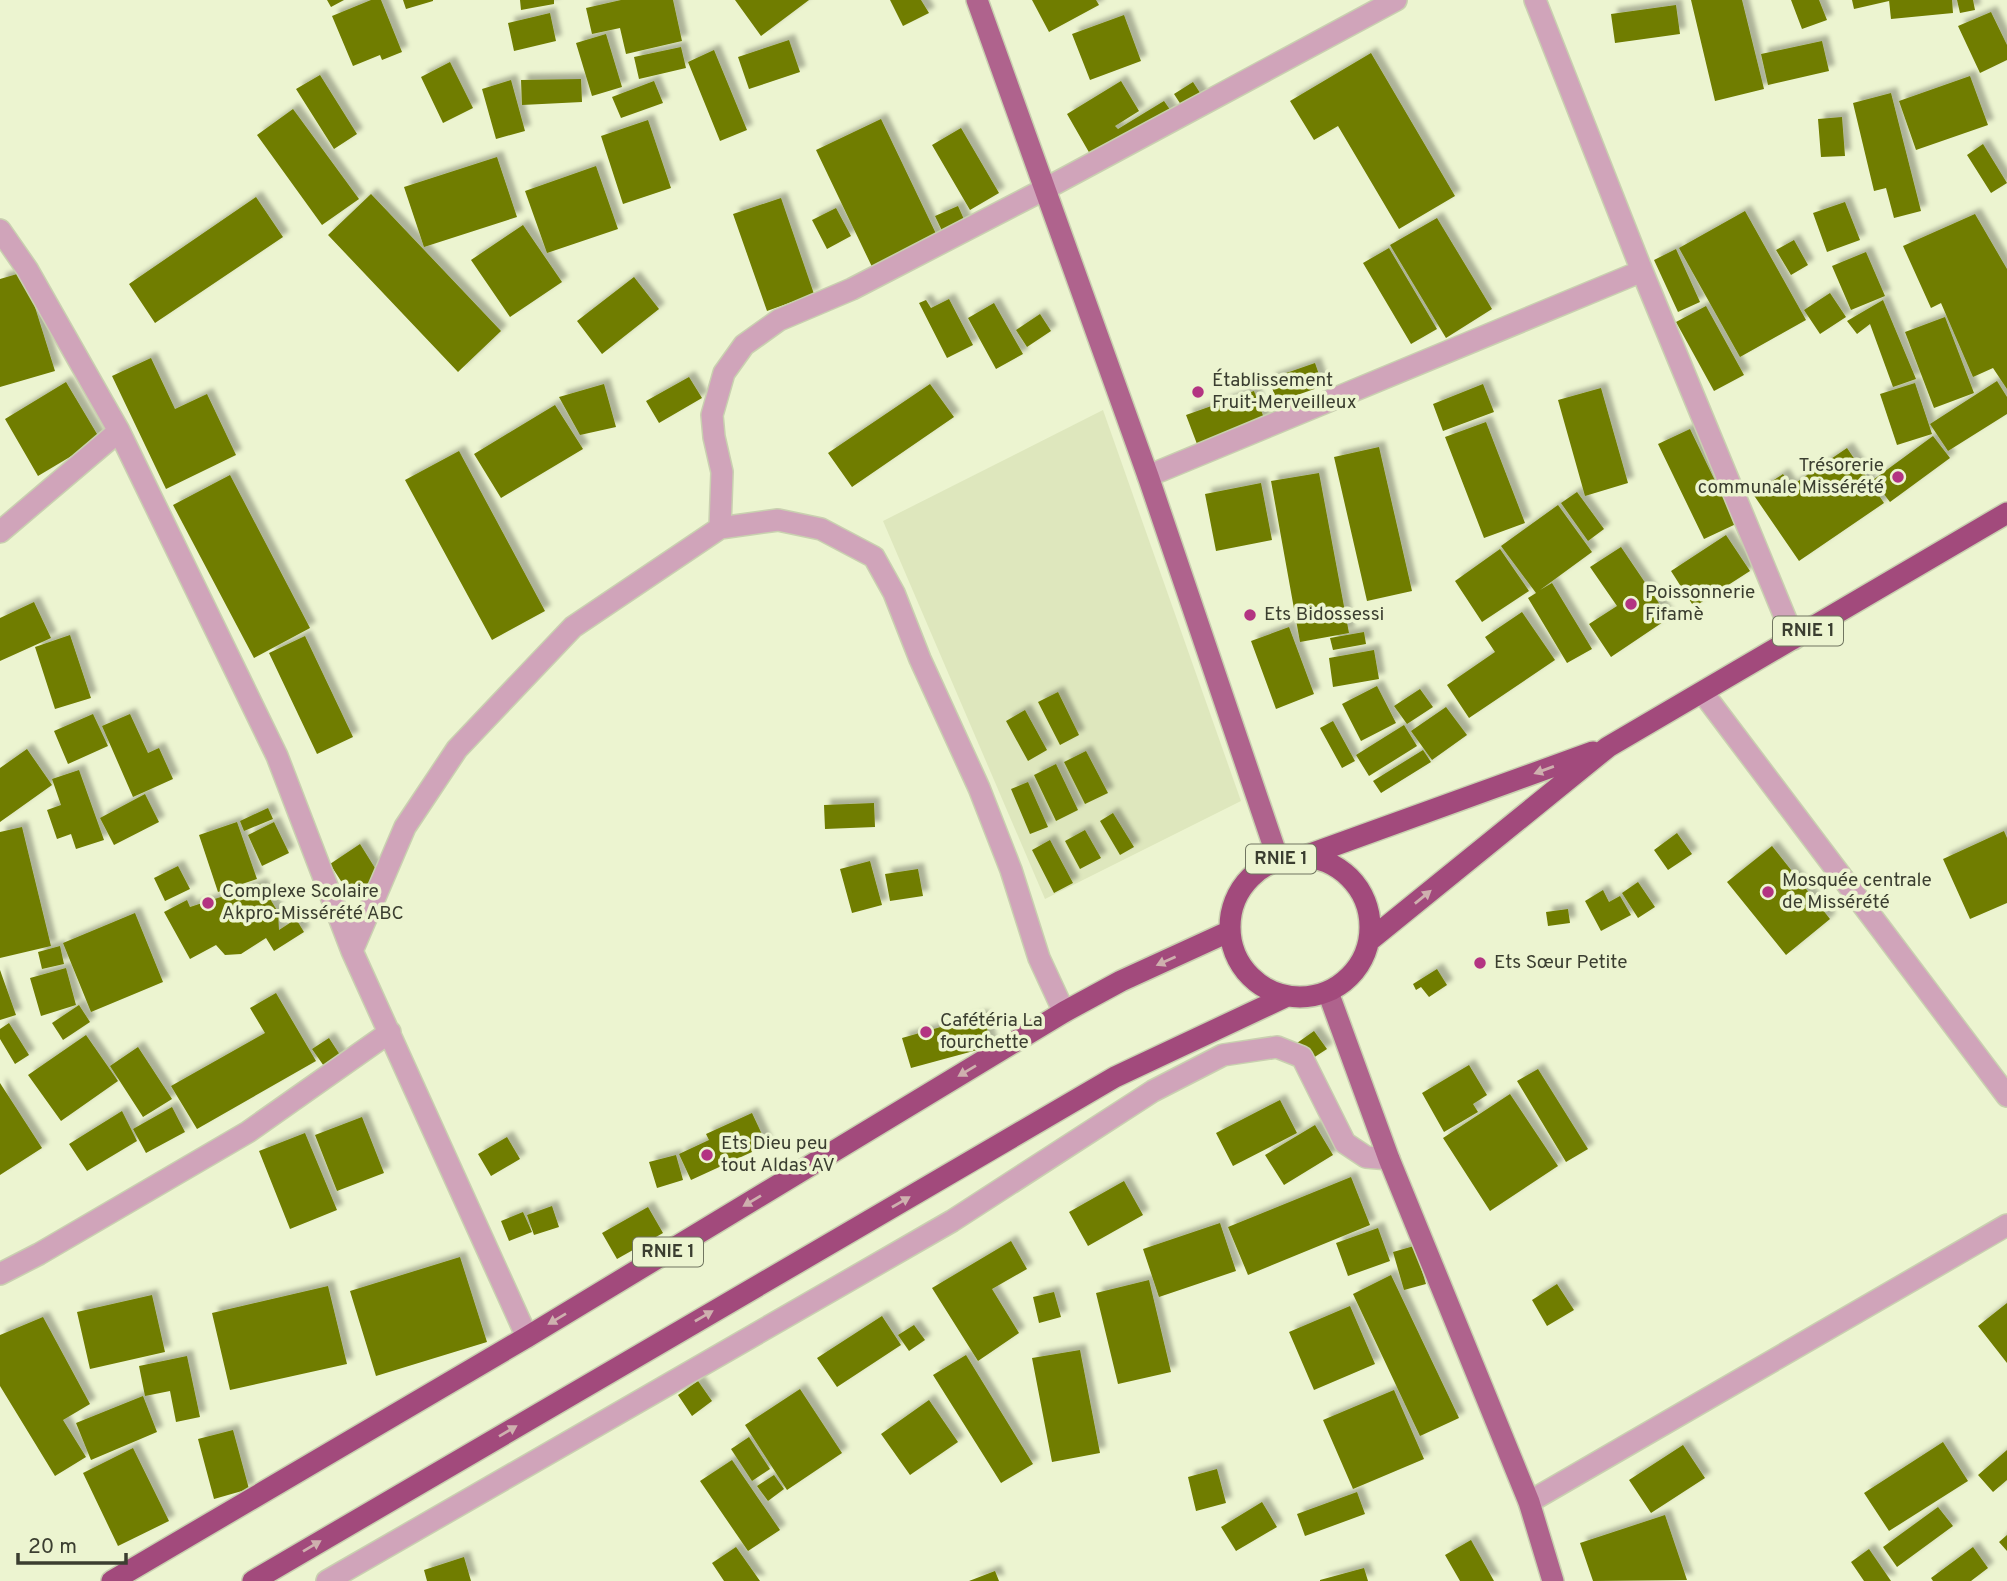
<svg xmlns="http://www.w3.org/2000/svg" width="2007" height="1581" font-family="Overpass,sans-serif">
  <defs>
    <filter id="shadow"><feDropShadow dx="6" dy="-6" stdDeviation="2" flood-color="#0004"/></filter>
  </defs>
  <rect width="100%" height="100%" fill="#ecf4d0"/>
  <!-- built -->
  <path fill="#dee7bd" d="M1103 410 1241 801 1045 899 883 521Z"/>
  <!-- building -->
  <path fill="#6f7d00" filter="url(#shadow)" d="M327 0H344L331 7Z
    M371 0H381L402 52 382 60 380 55 353 66 332 16Z
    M403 0H433V1L406 9Z
    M520 0H554V4L521 10Z
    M621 0H673L682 41 626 54 620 28 592 34 586 8Z
    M735 0H809L761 36Z
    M890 0H921L929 13 903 26Z
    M1032 0H1096L1099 5 1049 32Z
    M1691 0H1742L1764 89 1715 101Z
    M1791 0H1819L1827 20 1802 29Z
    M1852 0H1889V1L1854 9Z
    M1889 0H1952L1953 13 1891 19Z
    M1957 0H1973L1975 10 1960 13Z
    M1676 5 1680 34 1615 43 1611 14Z
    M1991 12 2007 45V60L1980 73 1958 26Z
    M550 13 556 41 514 51 508 23Z
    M1124 15 1141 61 1090 80 1072 34Z
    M606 34 622 87 592 96 576 43Z
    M789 40 800 72 749 89 738 57Z
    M1822 41 1829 71 1768 85 1761 54Z
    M681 47 686 68 639 79 634 57Z
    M714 50 747 130 720 141 688 62Z
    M1371 53 1455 196 1399 229 1338 126 1314 140 1290 101Z
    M450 62 473 108 443 123 421 77Z
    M320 75 357 134 334 149 296 89Z
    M1970 76 1988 125 1916 150 1899 101Z
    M581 79 582 102 522 105 521 80Z
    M511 80 525 131 496 139 482 89Z
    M654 81 663 103 621 118 612 97Z
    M1121 81 1139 111 1115 126 1118 129 1164 101 1173 114 1094 161 1067 114Z
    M1193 82 1204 99 1185 111 1174 94Z
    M1891 93 1921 211 1894 218 1886 188 1874 191 1853 103Z
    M293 109 359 199 322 225 257 135Z
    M1842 117 1845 156 1821 157 1818 119Z
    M881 119 939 240 874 271 816 150Z
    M648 120 671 188 623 204 601 136Z
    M961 128 999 193 970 210 932 145Z
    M1983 144 2007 183 1991 193 1967 155Z
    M497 157 517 217 424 247 404 187Z
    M596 166 618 229 547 253 525 191Z
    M371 194 501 331 458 372 328 235Z
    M256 197 283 237 155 323 129 284Z
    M781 198 814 294 767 311 733 214Z
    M1845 202 1860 240 1827 252 1813 213Z
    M958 206 967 226 945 237 935 216Z
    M836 208 851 236 827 249 812 220Z
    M1745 211 1806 320 1740 357 1679 248Z
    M1975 214 2007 269V389L1993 368 1973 377 1941 303 1931 308 1903 246Z
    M1437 218 1492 309 1446 338 1390 245Z
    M523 225 562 282 510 317 471 260Z
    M1794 240 1808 265 1791 275 1776 250Z
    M1389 248 1437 329 1411 344 1363 263Z
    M1676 249 1700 302 1678 312 1654 260Z
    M1866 252 1885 296 1851 310 1832 266Z
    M24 272 55 371 0 387V279Z
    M634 277 659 309 602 354 577 321Z
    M1830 293 1846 317 1820 334 1804 310Z
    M949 299 973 345 947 358 919 303 926 300 931 308Z
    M1883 300 1916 379 1893 387 1870 324 1857 334 1847 321Z
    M994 303 1023 354 996 369 968 318Z
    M1706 306 1744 375 1714 391 1676 322Z
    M1040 314 1051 331 1027 347 1016 330Z
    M1945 317 1974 393 1934 408 1905 332Z
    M151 358 175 409 207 394 236 455 166 489 112 376Z
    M1315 363 1323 386 1277 402 1269 379Z
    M689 377 702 398 659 423 646 401Z
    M1997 381 2007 397V414L1948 451 1930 424Z
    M66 382 100 439 38 476 5 419Z
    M1915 383 1932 434 1897 445 1880 394Z
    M604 384 616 427 580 435 559 397Z
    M930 384 954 417 852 487 828 453Z
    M1483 384 1494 412 1443 431 1433 404Z
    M1601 388 1628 483 1585 496 1558 400Z
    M1254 391 1265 421 1197 444 1186 415Z
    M555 405 583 449 501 498 474 454Z
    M1486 422 1525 523 1484 538 1445 437Z
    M1690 429 1736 524 1704 539 1658 444Z
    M1933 436 1950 458 1890 502 1873 480Z
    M1379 447 1412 591 1367 601 1334 457Z
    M1847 448 1884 503 1799 561 1753 494 1783 474 1791 486Z
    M459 451 545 611 492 640 405 480Z
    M1319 473 1349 633 1300 642 1271 481Z
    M230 475 310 628 254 658 173 505Z
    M1261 483 1272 540 1216 551 1205 494Z
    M1577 492 1604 529 1588 541 1561 503Z
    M1558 505 1592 552 1540 590 1552 583 1592 649 1567 663 1528 598 1536 593 1501 546Z
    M1726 535 1750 571 1694 607 1671 571Z
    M1621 547 1669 618 1611 657 1589 624 1617 606 1590 567Z
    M1500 549 1529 591 1482 622 1455 581Z
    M34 602 51 638 0 661V618Z
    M1522 612 1555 660 1469 718 1447 685 1495 652 1485 637Z
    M1289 627 1314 694 1276 709 1251 641Z
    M1364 632 1366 644 1333 650 1330 638Z
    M70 635 91 698 55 709 35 647Z
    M305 636 353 737 317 754 269 653Z
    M1374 650 1379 679 1333 687 1329 658Z
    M1377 686 1396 723 1361 741 1342 704Z
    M1420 689 1433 707 1407 724 1394 706Z
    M1058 692 1079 735 1060 745 1038 702Z
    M1446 707 1467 735 1432 760 1411 731Z
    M1025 710 1047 750 1028 761 1006 721Z
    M93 714 108 746 68 764 54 731Z
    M130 714 148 753 159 748 173 779 133 797 102 726Z
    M1333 721 1355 761 1342 768 1320 728Z
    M1404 725 1417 746 1369 776 1356 755Z
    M27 749 52 785 0 822V768Z
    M1423 750 1431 762 1381 793 1373 781Z
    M1086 751 1108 793 1085 804 1064 762Z
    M1056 764 1078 810 1056 821 1034 775Z
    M79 770 104 840 76 849 71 834 57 839 47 810 61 805 52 779Z
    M1028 782 1048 827 1030 834 1011 789Z
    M145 794 159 822 114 845 100 818Z
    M874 803 875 827 825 829 824 805Z
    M268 808 273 819 244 831 240 821Z
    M1113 813 1134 847 1120 855 1100 821Z
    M237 822 257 879 218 892 199 835Z
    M274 822 289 853 262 866 248 835Z
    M22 827 51 946 0 958V832Z
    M1085 830 1101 858 1080 869 1065 841Z
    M2004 831 2007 838V903L1970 919 1943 859Z
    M1677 833 1692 854 1668 870 1654 850Z
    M1050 840 1073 883 1054 893 1032 850Z
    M360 844 380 876 350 895 330 864Z
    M1772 846 1830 919 1786 955 1727 882Z
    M870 861 882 905 852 913 840 869Z
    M178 866 190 889 165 901 154 878Z
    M918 869 923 896 890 901 885 874Z
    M1638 882 1655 907 1638 918 1622 893Z
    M261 884 278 912 279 930 296 919 304 932 274 951 266 938 241 954 225 955 216 945 190 959 164 912 187 900 190 907Z
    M1603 890 1609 902 1620 896 1631 915 1601 931 1585 901Z
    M1568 909 1570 923 1548 926 1546 912Z
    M135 913 163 982 91 1012 63 943Z
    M60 946 64 964 42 969 38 952Z
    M66 968 76 1005 41 1016 30 978Z
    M1437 969 1447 985 1429 997 1421 987 1416 990 1413 984Z
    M0 970 16 1015 0 1020Z
    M276 993 316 1061 197 1129 171 1086 265 1033 250 1008Z
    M79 1005 90 1022 63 1040 52 1023Z
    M983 1015 992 1046 911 1068 902 1038Z
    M9 1023 29 1055 15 1064 0 1039V1029Z
    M1314 1031 1327 1049 1310 1060 1297 1043Z
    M86 1035 118 1081 61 1121 28 1075Z
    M329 1038 342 1058 326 1069 312 1049Z
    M138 1047 172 1099 143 1117 110 1066Z
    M1469 1065 1487 1095 1473 1104 1478 1112 1444 1132 1422 1093Z
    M1538 1069 1588 1149 1566 1162 1517 1081Z
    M0 1083 42 1148 0 1175Z
    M1510 1094 1558 1166 1490 1211 1443 1138Z
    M1280 1100 1297 1133 1233 1166 1216 1133Z
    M172 1107 185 1132 146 1153 133 1129Z
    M122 1111 137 1141 87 1171 69 1144Z
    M752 1113 767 1145 691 1180 679 1154 709 1140 706 1134Z
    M362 1117 384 1173 337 1191 315 1135Z
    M1315 1125 1333 1155 1284 1185 1265 1155Z
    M305 1133 337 1210 290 1229 259 1151Z
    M507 1137 520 1159 491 1176 478 1154Z
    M676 1155 683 1180 657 1188 649 1162Z
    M1351 1177 1370 1225 1248 1275 1228 1227Z
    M1124 1181 1143 1215 1088 1246 1069 1212Z
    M552 1206 559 1227 534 1235 527 1215Z
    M648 1207 663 1233 617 1259 602 1233Z
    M523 1212 532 1232 509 1241 501 1221Z
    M1220 1223 1236 1271 1159 1297 1143 1249Z
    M1378 1228 1390 1261 1348 1276 1336 1243Z
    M1011 1241 1027 1269 992 1289 1019 1333 978 1361 932 1288Z
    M1414 1246 1426 1284 1404 1290 1393 1252Z
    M460 1257 487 1342 376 1376 350 1291Z
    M1391 1275 1459 1418 1420 1436 1353 1294Z
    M1149 1280 1171 1372 1118 1384 1096 1293Z
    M1557 1284 1574 1310 1547 1326 1532 1300Z
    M328 1286 347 1364 230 1390 212 1313Z
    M1054 1292 1061 1317 1039 1323 1033 1297Z
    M152 1295 165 1352 90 1369 77 1312Z
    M2007 1303V1363L1978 1326Z
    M1350 1306 1375 1364 1314 1390 1289 1332Z
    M882 1316 901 1345 837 1387 817 1358Z
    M43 1317 90 1404 63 1420 86 1457 55 1476 0 1386V1335Z
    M914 1325 925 1340 909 1351 898 1335Z
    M1080 1350 1100 1453 1052 1462 1032 1358Z
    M966 1355 1033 1464 1001 1483 933 1375Z
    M187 1356 200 1417 176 1422 170 1391 145 1396 139 1366Z
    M698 1381 712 1401 692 1416 678 1395Z
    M800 1389 842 1453 787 1490 745 1425Z
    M1394 1390 1424 1459 1353 1489 1323 1420Z
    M143 1396 157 1432 91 1460 76 1423Z
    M929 1400 958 1442 910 1475 881 1434Z
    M233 1430 249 1489 214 1499 198 1439Z
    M749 1437 770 1469 752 1481 731 1449Z
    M1943 1442 1968 1481 1889 1531 1864 1493Z
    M1683 1445 1705 1478 1651 1513 1629 1480Z
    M133 1448 169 1521 118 1546 83 1473Z
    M2007 1450V1480L1993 1492 1978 1475Z
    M732 1460 780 1530 748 1551 700 1481Z
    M1217 1469 1226 1503 1196 1511 1188 1477Z
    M774 1475 784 1489 768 1501 757 1486Z
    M1357 1492 1365 1514 1305 1536 1297 1514Z
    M1262 1502 1277 1527 1236 1551 1221 1527Z
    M1938 1507 1953 1526 1897 1567 1883 1547Z
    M1665 1515 1687 1580 1593 1581 1580 1543Z
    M2007 1535V1551L1999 1542Z
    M1471 1540 1494 1581H1460L1445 1555Z
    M736 1547 760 1581H724L712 1563Z
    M1973 1547 1988 1568 1971 1581H1933L1931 1578Z
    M1869 1549 1891 1581H1864L1851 1562Z
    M464 1557 471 1581H427L424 1570Z
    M1364 1568 1368 1581H1320V1580Z
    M995 1571 999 1581H969Z"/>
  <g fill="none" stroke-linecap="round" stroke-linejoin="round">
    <defs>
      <path id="minor" d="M1535 0 1642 271 1794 639
        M0 230 27 269 119 431 277 756 352 951 527 1337
        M1148 476 1642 271
        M720 528 722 472 714 437 712 415 724 373 744 345 779 320 852 289 1045 189 1396 0
        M0 532 119 431
        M1703 693 2007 1096
        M352 951 405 827 457 749 573 627 720 528 778 520 821 529 874 557 894 593 920 659 979 788 1011 870 1039 958 1064 1012
        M0 1274 39 1254 248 1132 390 1032
        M1529 1502 2007 1225
        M327 1581 952 1221 1153 1091 1223 1055 1277 1047 1302 1057 1345 1143 1366 1157 1389 1159"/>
      <path id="major" d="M977 0 1148 476 1278 859
        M1328 992 1389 1159 1529 1502 1553 1581"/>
      <path id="highway" d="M1305 856 1593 752
        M1230 927a70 70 0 1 1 140 0a70 70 0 1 1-140 0Z
        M1370 940 1608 747 2007 513
        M112 1581 527 1337 1064 1012 1121 981 1228 932
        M253 1581 1115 1077 1285 997"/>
    </defs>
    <!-- minor casing -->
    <use href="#minor" stroke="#c9d0b0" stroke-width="24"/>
    <!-- major casing -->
    <use href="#major" stroke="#c9d0b0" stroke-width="24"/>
    <!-- highway casing -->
    <use href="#highway" stroke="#c9d0b0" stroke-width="24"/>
    <!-- minor -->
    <use href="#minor" stroke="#d0a4ba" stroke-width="21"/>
    <!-- major -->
    <use href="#major" stroke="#af638d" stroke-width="21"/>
    <!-- highway -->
    <use href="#highway" stroke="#a24a7c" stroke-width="21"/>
  </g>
  <!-- one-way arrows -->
  <defs><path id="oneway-solid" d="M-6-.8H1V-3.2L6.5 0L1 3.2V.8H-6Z" transform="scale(1.75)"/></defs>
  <g fill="#ceb0ae">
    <use href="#oneway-solid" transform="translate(1544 770) rotate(160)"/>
    <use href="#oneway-solid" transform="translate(1423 897) rotate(-39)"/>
    <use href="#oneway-solid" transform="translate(1166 961) rotate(156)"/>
    <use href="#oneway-solid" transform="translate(967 1071) rotate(149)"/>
    <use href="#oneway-solid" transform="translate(752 1201) rotate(149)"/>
    <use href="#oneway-solid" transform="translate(901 1202) rotate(-30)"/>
    <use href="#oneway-solid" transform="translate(704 1316) rotate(-30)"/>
    <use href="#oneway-solid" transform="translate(557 1319) rotate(149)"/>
    <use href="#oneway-solid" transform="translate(508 1431) rotate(-31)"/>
    <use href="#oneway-solid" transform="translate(312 1546) rotate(-31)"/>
  </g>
  <!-- markers -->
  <g fill="#b33482" stroke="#ecf4d0" stroke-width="2.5">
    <circle cx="1198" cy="392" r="7"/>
    <circle cx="1898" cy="477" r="7"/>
    <circle cx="1631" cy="604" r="7"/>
    <circle cx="1250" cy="615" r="7"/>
    <circle cx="1768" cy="892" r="7"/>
    <circle cx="208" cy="903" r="7"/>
    <circle cx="1480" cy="963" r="7"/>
    <circle cx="926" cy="1032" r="7"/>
    <circle cx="707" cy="1155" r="7"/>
  </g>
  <g text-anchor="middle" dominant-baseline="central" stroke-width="7" stroke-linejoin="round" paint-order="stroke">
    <!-- shield labels -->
    <g fill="#ecf4d0" stroke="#707560" stroke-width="2">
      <rect x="1773" y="616.5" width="70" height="29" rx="5"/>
      <rect x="1246" y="844.5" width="70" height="29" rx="5"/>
      <rect x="633" y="1237.5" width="70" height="29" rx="5"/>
    </g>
    <g font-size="18" font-weight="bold" fill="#3b3e30">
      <text x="1808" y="631">RNIE 1</text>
      <text x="1281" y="859">RNIE 1</text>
      <text x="668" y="1252">RNIE 1</text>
    </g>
    <!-- poi labels -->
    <g font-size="19" fill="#3b3e30" stroke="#ecf4d0" text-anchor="start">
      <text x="1212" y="381">Établissement<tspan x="1212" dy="22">Fruit-Merveilleux</tspan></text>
      <text x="1884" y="466" text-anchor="end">Trésorerie<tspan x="1884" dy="22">communale Missérété</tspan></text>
      <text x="1645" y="593">Poissonnerie<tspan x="1645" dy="22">Fifamè</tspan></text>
      <text x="1264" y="615">Ets Bidossessi</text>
      <text x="1782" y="881">Mosquée centrale<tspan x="1782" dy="22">de Missérété</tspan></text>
      <text x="222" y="892">Complexe Scolaire<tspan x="222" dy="22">Akpro-Missérété ABC</tspan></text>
      <text x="1494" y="963">Ets Sœur Petite</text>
      <text x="940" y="1021">Cafétéria La<tspan x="940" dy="22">fourchette</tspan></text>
      <text x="721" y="1144">Ets Dieu peu<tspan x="721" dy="22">tout Aldas AV</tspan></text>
    </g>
  </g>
  <!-- scale -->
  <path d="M18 1553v10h108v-10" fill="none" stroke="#3b3e30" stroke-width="3.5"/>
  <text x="28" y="1553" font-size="21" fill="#3b3e30" stroke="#ecf4d0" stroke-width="5" paint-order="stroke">20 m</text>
</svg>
